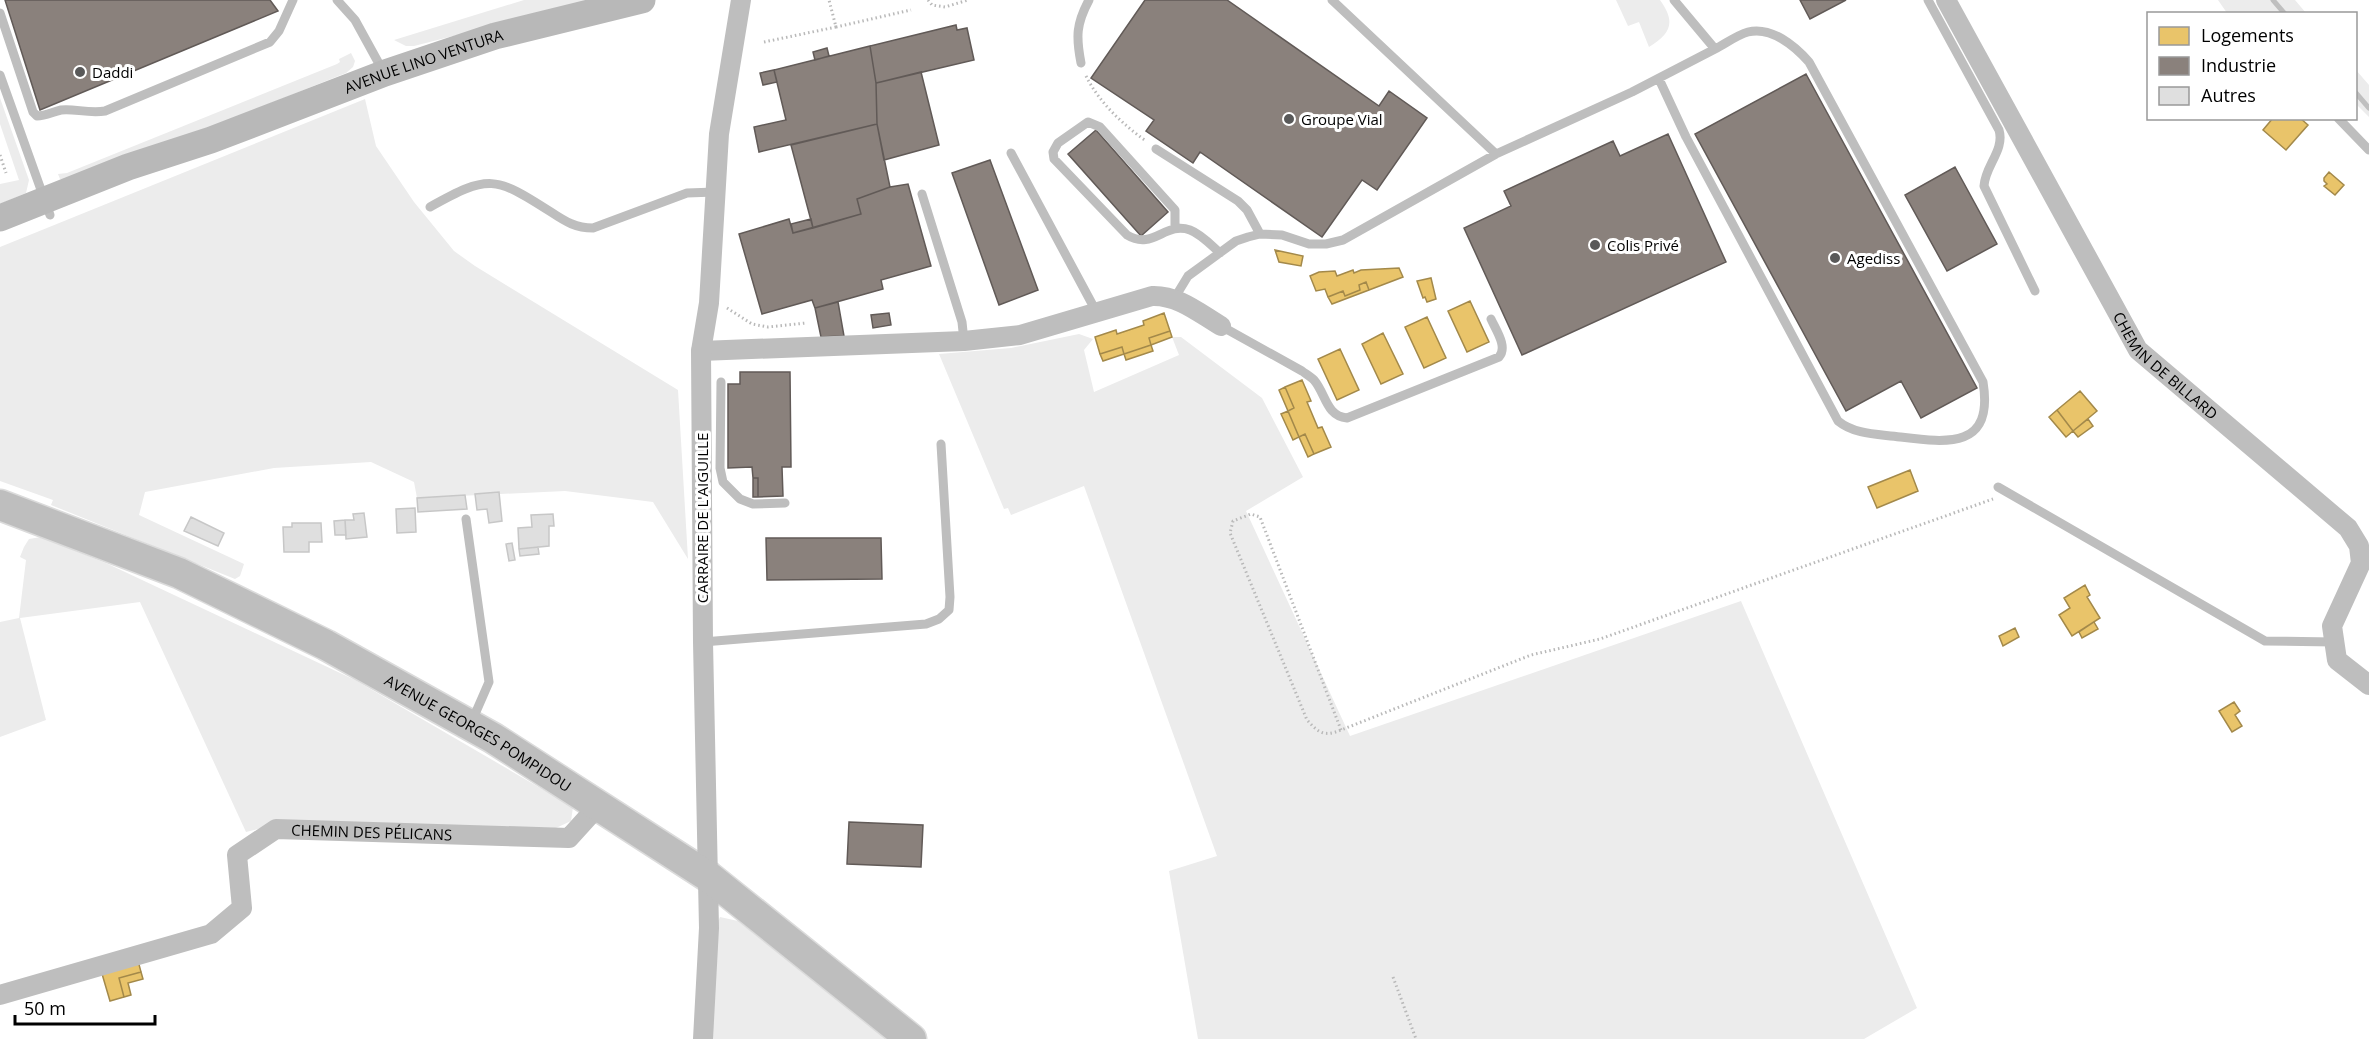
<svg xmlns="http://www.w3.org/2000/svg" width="2369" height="1039" font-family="'Open Sans',sans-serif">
  <rect width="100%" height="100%" fill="#fff"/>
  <!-- green -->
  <path fill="#ececec" d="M524 0H594L414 46H406L394 40Z
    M1616 0H1660C1676 22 1671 34 1649 47L1639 22 1628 26Z
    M2218 0H2295L2306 13H2227Z
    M351 53 355 61 353 67 346 73 83 178 65 181 60 179 58 174 67 173 337 64 340 62 339 59Z
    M2356 70 2369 85V117L2356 104Z
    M0 98 29 180 26 193 0 204V184L19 180 0 124Z
    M365 99 376 146 414 202 454 251 475 266 678 390 688 559 653 502 565 491 417 498 414 482 371 462 274 468 145 492 139 515 244 564 240 576 235 579 51 505 53 500 0 481V247Z
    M1079 334 1093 339 1084 350 1094 392 1179 355 1172 337H1181L1262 398 1303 477 1246 511 1350 736 1741 601 1917 1008 1864 1039H1198L1169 871 1217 856 1084 486 1011 515 1008 508 1004 509 939 354 1011 348Z
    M41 537 108 564 355 680 573 807 571 821 556 828 290 821 246 832 140 602 20 618 46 720 0 737V622L19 618 26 560 20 557 24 547 29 539Z
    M720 917 738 921 886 1039H712L715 928Z"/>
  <!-- homes -->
  <path fill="#e9c46a" stroke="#a3894a" stroke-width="1.5" d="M2273 118H2300L2308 125 2286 150 2263 130Z
    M2329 172 2344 185 2335 195 2324 186 2327 184 2324 181V178Z
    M1275 250 1303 256 1301 266 1279 262Z
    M1399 268 1403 277 1369 290 1366 282 1359 285 1360 290 1345 296 1343 291 1328 297 1325 289 1316 291 1310 276 1319 272 1335 271 1337 276 1353 270 1354 273 1361 270Z
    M1431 278 1436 299 1427 302 1425 297 1423 298 1417 281Z
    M1366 282 1369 290 1332 304 1328 297 1343 291 1345 296 1360 290 1359 285Z
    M1470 301 1489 342 1467 352 1448 311Z
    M1164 313 1170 331 1149 338 1151 345 1124 354 1122 347 1100 354 1095 337 1116 330 1117 334 1144 325 1143 321Z
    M1427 317 1446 358 1424 368 1405 327Z
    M1170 331 1172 337 1151 345 1149 338Z
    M1383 333 1403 374 1381 384 1362 344Z
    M1151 345 1153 351 1126 360 1124 354Z
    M1122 347 1124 354 1103 361 1100 354Z
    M1340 349 1359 390 1337 400 1318 359Z
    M1302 380 1311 401 1307 402 1318 428 1322 427 1331 447 1314 454 1305 434 1299 437 1288 411 1294 408 1285 387Z
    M1285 387 1294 408 1288 411 1279 390Z
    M2080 391 2097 411 2073 431 2057 410Z
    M2057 410 2073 431 2066 437 2049 417Z
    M1288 411 1299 437 1293 440 1281 414Z
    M2088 419 2093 426 2078 437 2073 431Z
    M1305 434 1314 454 1308 457 1299 437Z
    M1910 470 1918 491 1877 508 1868 487Z
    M2085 585 2090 595 2087 597 2100 618 2072 636 2059 615 2070 608 2064 598Z
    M2094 622 2098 629 2082 638 2079 632Z
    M2015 628 2019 637 2003 646 1999 636Z
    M2234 702 2240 711 2235 715 2242 726 2232 732 2219 711Z
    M137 957 141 972 119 978 124 997 110 1001 100 967Z
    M141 972 143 979 128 983 131 995 124 997 119 978Z"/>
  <!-- industry -->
  <path fill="#8a817c" stroke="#615a57" stroke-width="1.5" d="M5 0H270L278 11 40 110Z
    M1145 0H1227L1379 106 1389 91 1427 118 1377 190 1362 180 1322 237 1200 152 1193 163 1146 131 1154 120 1091 78Z
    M1800 0H1846L1810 19Z
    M956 25 957 30 967 28 974 60 876 83 870 46Z
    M870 46 876 83 877 124 759 152 754 127 786 120 774 70Z
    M827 48 829 56 815 60 813 52Z
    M774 70 777 82 763 85 760 73Z
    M921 72 939 145 884 160 877 124 876 83Z
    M1806 74 1977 388 1921 418 1901 381 1846 411 1695 134Z
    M877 124 890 187 857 199 861 214 813 228 791 145Z
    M1096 130 1168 212 1141 236 1068 154Z
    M1668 134 1726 262 1522 355 1464 228 1511 206 1504 191 1613 141 1620 156Z
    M990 160 1038 290 999 305 952 173Z
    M1955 167 1997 244 1947 271 1905 195Z
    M908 184 931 266 881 280 883 289 815 308 812 300 762 314 739 234 789 219 793 233 861 214 857 199 890 187Z
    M811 219 813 228 793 233 791 224Z
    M838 302 844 336 821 337 815 308Z
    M889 313 891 325 873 328 871 315Z
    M740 372H790L791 467H782L783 496 758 497V478H753L752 467 728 468V384H740Z
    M753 478H758V497H753Z
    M766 538H881L882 579 767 580Z
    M849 822 923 825 921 867 847 864Z"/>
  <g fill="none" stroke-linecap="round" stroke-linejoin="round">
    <!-- stream -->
    <path stroke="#bfbfbf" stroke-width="5" d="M2273 0 2285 14
      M2356 93 2369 108"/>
  </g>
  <!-- building -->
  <path fill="#dfdfdf" stroke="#c7c7c7" stroke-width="1.5" d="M499 492 502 521 489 523 487 509 477 510 475 494Z
    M465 495 467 509 418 512 417 498Z
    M415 508 416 532 397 533 396 509Z
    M364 513 367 537 346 539 345 520H354L353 514Z
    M553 514 554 526H549V546L519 549 518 528 532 527 531 515Z
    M191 517 224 533 218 546 184 531Z
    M345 520 346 535H335L334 521Z
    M292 523H321L322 542H309V552H284L283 527H292Z
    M512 543 515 560 509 561 506 544Z
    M538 547 539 554 520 556 519 549Z"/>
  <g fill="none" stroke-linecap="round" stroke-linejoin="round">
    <defs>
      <g id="primary">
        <path id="s4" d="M0 505 179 573 326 645 493 738 709 877 911 1039"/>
      </g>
    </defs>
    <!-- primary casing -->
    <use href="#primary" stroke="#dbdbdb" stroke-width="33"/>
    <!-- path -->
    <path stroke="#b9b9b9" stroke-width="3" stroke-dasharray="1.5 3" stroke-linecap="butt" d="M928 0 932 5 945 7 968 0
      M836 27 911 10
      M764 42 836 27 829 0
      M1086 76C1099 102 1122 124 1146 141
      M0 155 6 173
      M727 308 752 324 768 327 806 323
      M1341 730 1260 517 1251 514 1233 521 1230 533 1307 720C1319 733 1324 737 1341 730L1531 655 1600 639 1993 499
      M1393 977 1416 1039"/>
    <!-- lane -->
    <path stroke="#bebebe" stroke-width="9" d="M337 0 355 20 383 71
      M1332 0 1496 154 1632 92 1715 49 1674 0
      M1928 0 1999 130C2005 150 1985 166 1984 186L2035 291
      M0 13 33 112 37 116C46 116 52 112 61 110 73 108 89 114 105 111L270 42 279 31 293 0
      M1081 63C1076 37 1076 24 1089 0
      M0 75 50 215
      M1659 79 1686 137 1838 421C1855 435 1879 434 1900 437 1948 443 1994 449 1983 382L1809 62C1795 46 1771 26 1748 32 1737 35 1725 44 1715 49
      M2338 118 2369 150
      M1156 149 1238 201 1247 210 1260 234
      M1011 153 1097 313
      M922 194 962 322 964 341
      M430 207C489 174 495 176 551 212 566 222 576 228 593 228L687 193 715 192
      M1175 228V210L1100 127 1088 122 1058 143 1053 152 1054 159 1127 235C1153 251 1165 221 1190 230 1201 234 1211 245 1220 253
      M1174 299 1188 276 1236 241 1248 237 1260 234 1282 235 1309 244H1326L1343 240 1496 154
      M1221 326 1302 371C1306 374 1311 377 1314 380 1326 394 1326 416 1347 418L1499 357C1508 347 1496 330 1491 319
      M721 382 720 468 723 482 740 499 753 504 785 503
      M1998 487 2265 641 2334 642
      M466 519 489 682 472 721
      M703 642 926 624 939 619 949 610 950 597 941 444"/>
    <!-- street -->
    <g stroke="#bebebe" stroke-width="20">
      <path id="s1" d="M1946 0 2138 350 2348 528 2359 546 2361 563 2332 626 2337 660 2369 685"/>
      <path d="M701 351 964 341 1020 335 1152 296C1178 295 1199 313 1221 326"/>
      <path id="s2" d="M0 995 211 934 242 908 237 855 276 829 569 838 598 806"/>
      <path d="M703 1039 709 928 703 642 701 351 709 303 719 134 741 0"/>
    </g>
    <!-- secondary -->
    <path stroke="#b8b8b8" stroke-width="27" id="s3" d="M0 218 128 167 211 140 385 73 495 36 642 0"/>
    <!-- primary -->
    <use href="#primary" stroke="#bebebe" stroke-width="30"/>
  </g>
  <!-- markers -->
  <g fill="#595959" stroke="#fff" stroke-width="2">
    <circle cx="80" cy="72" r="6"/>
    <circle cx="1289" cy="119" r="6"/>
    <circle cx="1595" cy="245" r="6"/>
    <circle cx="1835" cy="258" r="6"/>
  </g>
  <g text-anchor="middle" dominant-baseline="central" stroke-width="6" stroke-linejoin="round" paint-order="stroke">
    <!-- street labels -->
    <g font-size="15" fill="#000" stroke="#fff">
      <text stroke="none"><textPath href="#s3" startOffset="452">AVENUE LINO VENTURA</textPath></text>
      <text stroke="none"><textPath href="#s1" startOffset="429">CHEMIN DE BILLARD</textPath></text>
      <text transform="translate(702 518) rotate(-90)">CARRAIRE DE L'AIGUILLE</text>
      <text stroke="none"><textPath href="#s4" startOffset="531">AVENUE GEORGES POMPIDOU</textPath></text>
      <text stroke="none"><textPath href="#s2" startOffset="456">CHEMIN DES PÉLICANS</textPath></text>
    </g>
    <!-- poi labels -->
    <g font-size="15" fill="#000" stroke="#fff" text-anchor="start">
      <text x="92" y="72">Daddi</text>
      <text x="1301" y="119">Groupe Vial</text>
      <text x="1607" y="245">Colis Privé</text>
      <text x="1847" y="258">Agediss</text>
    </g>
  </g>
  <!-- legend -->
  <rect x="2147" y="12" width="210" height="108" fill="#ffffff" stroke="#999999" stroke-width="1.5"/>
  <rect x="2159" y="27" width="30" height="18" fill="#e9c46a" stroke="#999999" stroke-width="1.5"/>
  <text x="2201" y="42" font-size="18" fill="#000000">Logements</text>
  <rect x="2159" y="57" width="30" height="18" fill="#8a817c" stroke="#999999" stroke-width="1.5"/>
  <text x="2201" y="72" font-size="18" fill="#000000">Industrie</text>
  <rect x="2159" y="87" width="30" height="18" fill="#dfdfdf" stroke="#999999" stroke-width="1.5"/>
  <text x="2201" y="102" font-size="18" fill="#000000">Autres</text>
  <!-- scale -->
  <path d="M15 1015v9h140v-9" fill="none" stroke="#000000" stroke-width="3"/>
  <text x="24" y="1015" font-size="18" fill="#000000" stroke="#ffffff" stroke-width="4.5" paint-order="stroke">50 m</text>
</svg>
